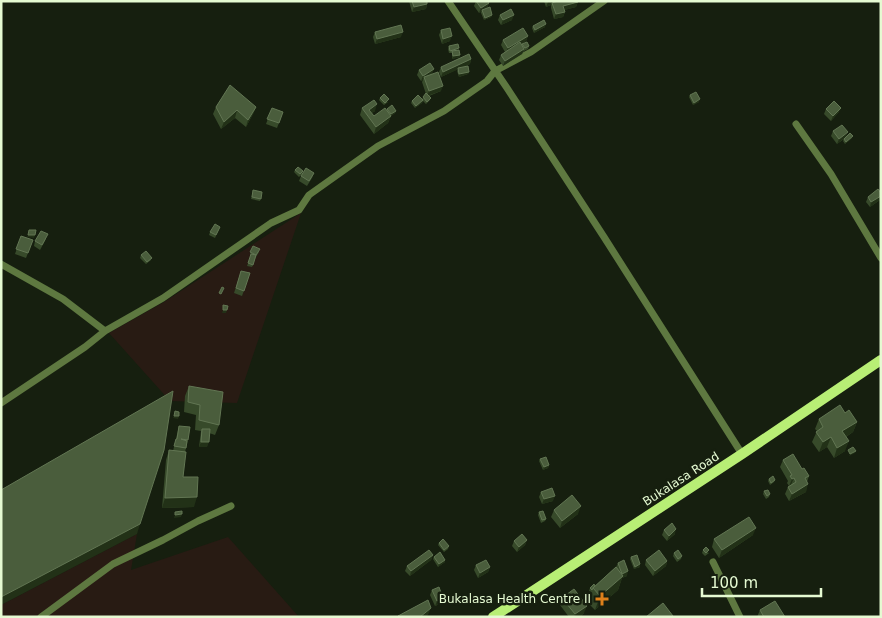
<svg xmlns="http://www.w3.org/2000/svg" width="882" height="618" font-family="'DejaVu Sans',sans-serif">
  <rect width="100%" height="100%" fill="#161f0f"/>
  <!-- green -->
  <path fill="#281b13" d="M301 213 237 403 170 401 109 333 164 302Z
    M137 534 131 570 228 537 299 617H1V605Z"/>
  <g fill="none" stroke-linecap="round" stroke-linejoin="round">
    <!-- street -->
    <path stroke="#5e7840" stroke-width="7" d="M448 1 507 88 604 237 742 454
      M796 124 831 174 881 258
      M1 264 63 299 105 331
      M1 403 85 347 105 331 163 298 271 223 299 210 309 195 378 146 444 111 487 81 495 71 531 52 604 1
      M713 562 740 617
      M41 617 113 564 163 540 198 521 231 506"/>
    <!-- secondary -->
    <path stroke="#b8ee75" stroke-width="10" d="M493 617 742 454 881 360"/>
  </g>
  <!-- wall -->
  <path fill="#374a2a" d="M409 1H427V4L426 9 412 12Z
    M476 1 489 3 487 8 485 9 492 15 491 17 484 20 481 13V12L479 13 474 6Z
    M544 1H578L576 7 564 10 565 12 563 17 554 19 551 8V5L546 7Z
    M500 15 512 20 501 25 498 20Z
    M533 26 545 27 534 33 532 28Z
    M441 30 450 41 442 44 439 35Z
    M375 32 401 37 375 44 373 37Z
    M528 36 526 41 521 44 529 46 528 49 524 51 522 54 503 66 499 60 501 55 505 52 501 45 503 40Z
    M449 46 458 50 460 55V57L452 59V53H449L448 49Z
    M471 59 470 64 462 67 469 72 468 74 459 77 457 71 458 69 441 77 439 72 441 67Z
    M419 70 432 74 441 91 429 96 430 100 426 104 423 101 422 103 415 108 411 103 412 101 422 99 426 94 422 82 423 80 421 81 417 75Z
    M690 95 699 102 693 105 689 97Z
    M380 98 388 102 384 105 379 100Z
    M216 107H256L253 114 246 127 235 118 221 129 213 114Z
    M272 108 283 112 277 128 266 124Z
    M362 108 375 111 372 113 374 116 387 110V109L396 111 395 113 391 116 388 123 374 134 360 115Z
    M826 109 839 112 831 121 824 114Z
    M833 131 846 137 852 138 845 144 843 141 844 139 837 144 831 136Z
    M295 170 303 171 302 174 299 177 294 172Z
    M314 173 312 178 307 186 299 181 301 176Z
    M253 190 262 192 260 201 251 199Z
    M868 197 880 200 870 207 866 202Z
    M220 227 215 238 209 235 210 232Z
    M21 236 33 240 26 258 15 254Z
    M46 239 40 250 34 246 35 241Z
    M253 246 259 252 256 257 252 267 247 266 251 255 250 254Z
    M141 255 151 260 146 264 140 258Z
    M241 271 250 273 242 296 234 293Z
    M189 386 219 425 215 435 209 433 207 447H199L201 431 195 430 196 415 184 412 185 396Z
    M845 413 857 422 853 432 846 437 845 451 834 458 827 447 819 452 812 442 817 431 815 429 819 419Z
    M179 426 188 440 185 452 183 477 194 507 162 508 166 460 169 450 173 451Z
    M540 459 549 465 548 468 543 470 539 461Z
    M783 460 802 469 809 476 807 482 806 492 789 501 785 494 788 487 789 486 787 483 788 481 780 467Z
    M769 479 775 480 774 482 770 485 768 481Z
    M764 491 770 494 769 497 766 499 763 494Z
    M541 492 553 501 542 504 539 497Z
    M554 510 578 514 560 528 551 517Z
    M539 512 546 519 545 521 541 523 538 515Z
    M664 530 675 534 667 541 662 535Z
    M753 535 719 558 712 547 714 539Z
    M527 540 525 545 517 552 512 546 514 541Z
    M439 543 449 546 448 549 444 552 438 545Z
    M703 550 709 553 705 556 702 553Z
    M674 553 682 556 681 559 677 562 673 556Z
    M433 555 431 560 410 576 405 571 407 566Z
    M434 557 445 560V562L438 567 433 559Z
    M631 557 640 567 634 569 630 559Z
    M646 560 667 561 666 566 653 576 645 565Z
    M618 563 627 576 622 578 618 590 595 610 587 602 591 592 589 591 590 588 595 586 616 567Z
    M476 565 490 567 488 572 478 578 474 570Z
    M432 590 443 598 442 603 435 606 430 595Z
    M562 598 584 613 580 617H569L560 605Z
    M760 610 785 617H757Z"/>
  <!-- shaded-wall -->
  <path fill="#223117" d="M551 1H560L552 3 551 5 546 7 548 2Z
    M578 2 576 7 561 11 563 6Z
    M489 3 487 8 479 13 481 8Z
    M427 4 426 9 412 12 414 7Z
    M565 12 563 17 554 19 556 14Z
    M492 15 491 17 484 20 485 18Z
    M514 15 512 20 501 25 503 20Z
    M546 24 545 27 534 33 535 30Z
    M403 32 401 37 375 44 377 39Z
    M452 36 450 41 442 44 443 39Z
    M528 36 526 41 506 53 508 48Z
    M524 49 522 54 503 66 505 61Z
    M460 55V57L452 59 453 56Z
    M471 59 470 64 441 77 443 72Z
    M434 69 432 74 424 77 423 80 421 81 423 76Z
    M469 72 468 74 459 77V74Z
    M443 86 441 91 427 96 429 91Z
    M700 99 699 102 693 105 694 103Z
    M423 100 422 103 415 108 416 106Z
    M377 104 375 111 368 116 369 110Z
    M256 107 253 114 246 127 248 120Z
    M841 108 839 112 831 121 833 116Z
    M237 110 235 118 221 129 224 122Z
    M396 111 395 113 391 116 388 123 374 134 376 127 390 117 391 114Z
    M848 132 846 137 837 144 839 139Z
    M853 136 852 138 845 144 846 142Z
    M881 196 880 200 870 207 871 202Z
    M28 235H35L34 238 27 237Z
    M223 310H227L226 313H222Z
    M174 416H179L178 419 173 418Z
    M857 422 853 432 839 441 842 431Z
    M831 437 827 447 819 452 823 442Z
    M849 441 845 451 834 458 837 448Z
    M201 442H209L207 447H199Z
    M856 451 855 453 849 456 850 454Z
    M549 465 548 468 543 470 544 467Z
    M794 478 791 485 789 486 792 479Z
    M808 484 806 492 789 501 792 494Z
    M555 496 553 501 542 504 544 499Z
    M197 497 194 507 162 508 165 498Z
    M581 506 578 514 560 528 562 521Z
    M182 514 181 517 174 518 175 515Z
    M140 524 137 534 1 605V597Z
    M756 528 753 535 719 558 722 550Z
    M676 529 675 534 667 541 669 536Z
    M527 540 525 545 517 552 519 547Z
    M433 555 431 560 410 576 411 571Z
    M445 560V562L438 567 439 564Z
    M667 561 666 566 653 576 655 571Z
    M640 564V567L634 569 635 567Z
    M490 567 488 572 478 578 480 573Z
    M628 571 627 576 622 578 618 590 595 610 600 596 622 574Z
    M443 598 442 603 435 606 437 601Z
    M587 606 584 613 580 617H574L575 614Z
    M431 608 428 615 426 617H420Z"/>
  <!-- building -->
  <path fill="#4a5d3c" stroke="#627653" d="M412 1H427V4L414 7Z
    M476 1H488L489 3 481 8Z
    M558 1H578V2L563 6 565 12 556 14 552 3Z
    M490 7 492 15 485 18 482 10Z
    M511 9 514 15 503 20 500 15Z
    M544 20 546 24 535 30 533 26Z
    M401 25 403 32 377 39 375 32Z
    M450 28 452 36 443 39 441 30Z
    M523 28 528 36 508 48 503 40Z
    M520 42 524 49 505 61 501 55Z
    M527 42 529 46 525 48 522 44Z
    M458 44 459 48 450 51 449 46Z
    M459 50 460 55 453 56 452 51Z
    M469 54 471 59 443 72 441 67Z
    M430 63 434 69 423 76 419 70Z
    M468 66 469 72 459 74 458 68Z
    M438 72 443 86 429 91 424 77Z
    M230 85 256 107 248 120 237 110 224 122 216 107Z
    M696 92 700 99 694 103 690 95Z
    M426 93 431 98 427 102 423 97Z
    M384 94 389 99 385 103 380 98Z
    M418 95 423 100 416 106 412 101Z
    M374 100 377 104 369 110 374 116 385 108 391 116 376 127 362 108Z
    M834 101 841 108 833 116 826 109Z
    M392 105 396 111 391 114 387 109Z
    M272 108 283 112 279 123 267 119Z
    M842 125 848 132 839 139 833 131Z
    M850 133 853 136 846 142 844 139Z
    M298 167 303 171 300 174 295 170Z
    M306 168 314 173 309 181 301 176Z
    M878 189 881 193V196L871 202 868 197Z
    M253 190 262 192 261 199 252 197Z
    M215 224 220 227 216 235 210 232Z
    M29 230H36L35 235H28Z
    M41 231 48 234 42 245 35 241Z
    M21 236 33 240 28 253 16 249Z
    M253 246 260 249 256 255 250 252Z
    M146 251 152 258 147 262 141 255Z
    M251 254 256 255 253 265 248 263Z
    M241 271 250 273 244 291 236 288Z
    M222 287 224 288 221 294 219 293Z
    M223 305 228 306 227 310H223Z
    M189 386 223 392 219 425 199 420 200 405 188 402Z
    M173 391 164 450 140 524 1 597V490Z
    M840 405 845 413 849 410 857 422 842 431 849 441 837 448 831 437 823 442 816 432 823 427 819 419Z
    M175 411 179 412V416H174Z
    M179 426 190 427 188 440 181 439 187 441 186 448 174 446 176 439H177Z
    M202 429H210L209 442H201Z
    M853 447 856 451 850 454 848 450Z
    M169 450 186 452 183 477H198L197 497 165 498Z
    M793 454 802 469 804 468 809 476 805 478 808 484 792 494 788 487 796 482 794 478 792 479 790 476 792 475 783 460Z
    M546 457 549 465 544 467 540 459Z
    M773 476 775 480 771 483 769 479Z
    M552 488 555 496 544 499 541 492Z
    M768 490 770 494 767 496 764 491Z
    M572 495 581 506 562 521 554 510Z
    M182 511V514L175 515V512Z
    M543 511 546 519 542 520 539 512Z
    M749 517 756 528 722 550 714 539Z
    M672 523 676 529 669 536 664 530Z
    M522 534 527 540 519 547 514 541Z
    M443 539 449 546 444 550 439 543Z
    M706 547 709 550 706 553 703 550Z
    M429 550 433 555 411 571 407 566Z
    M659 550 667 561 655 571 646 560Z
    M678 550 682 556 678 559 674 553Z
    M440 552 445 560 439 564 434 557Z
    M637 555 640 564 635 567 631 557Z
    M486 560 490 567 480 573 476 565Z
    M624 560 628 571 622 574 618 563Z
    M616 567 623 576 600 596 593 588Z
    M594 584 595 586 593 588 592 590 590 588Z
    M439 587 443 598 437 601 432 590Z
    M574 589 587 606 575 614 562 598Z
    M428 600 431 608 420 617 398 616Z
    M775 601 785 617H764L760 610Z
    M663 603 673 616 672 617H646Z"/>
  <!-- markers -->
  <path fill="#dd801b" stroke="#161f0f" stroke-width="2" d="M599.5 591.5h5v5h5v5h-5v5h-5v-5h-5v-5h5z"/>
  <g text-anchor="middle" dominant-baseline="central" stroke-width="5" stroke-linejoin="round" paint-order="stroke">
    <!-- street labels -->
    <g font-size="12" fill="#e5fad2" stroke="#161f0f">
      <text transform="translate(681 479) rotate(-33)">Bukalasa Road</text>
    </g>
    <!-- poi labels -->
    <g font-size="12" fill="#e5fad2" stroke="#161f0f" text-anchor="end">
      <text x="591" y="599">Bukalasa Health Centre II</text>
    </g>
  </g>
  <!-- border -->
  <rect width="882" height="618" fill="none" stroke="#e5fad2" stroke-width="5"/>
  <!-- scale -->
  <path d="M702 588v8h119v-8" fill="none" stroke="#e5fad2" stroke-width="2.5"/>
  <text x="710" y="588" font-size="15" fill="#e5fad2" stroke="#161f0f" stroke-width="4" paint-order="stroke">100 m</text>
</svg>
